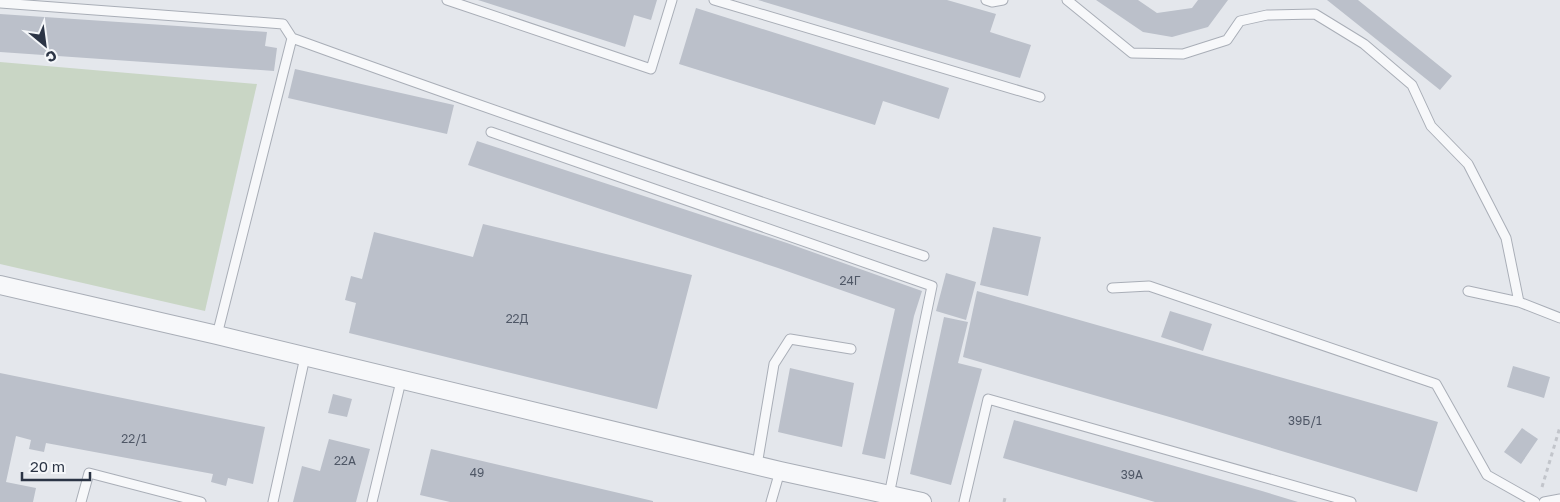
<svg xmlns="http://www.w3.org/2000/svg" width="1560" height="502" font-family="'Golos Text',sans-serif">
  <rect width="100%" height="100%" fill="#e4e7ec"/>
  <!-- green -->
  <path fill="#c9d6c5" d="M0 62 257 84 205 311 0 264Z"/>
  <!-- building -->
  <path fill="#bbc0ca" d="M478 0H657L651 20 634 15 625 47Z
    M758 0H947L996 14 990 32 1031 45 1020 78Z
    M1096 0H1138L1157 13 1192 8 1198 0H1228L1208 27 1172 37 1143 32Z
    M1327 0H1358L1452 76 1440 90Z
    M696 8 949 88 939 119 883 101 875 125 679 64Z
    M0 14 267 32 265 46 277 48 274 71 0 52Z
    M295 69 454 105 447 134 288 98Z
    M477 141 787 243 922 291 914 316 885 459 862 454 895 309 778 268 468 165Z
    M483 224 692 275 657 409 349 333 356 303 345 300 351 276 362 279 374 232 473 257Z
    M993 227 1041 237 1028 296 980 285Z
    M946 273 976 282 966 320 936 311Z
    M977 291 1438 422 1417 492 1173 418 963 357Z
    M1170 311 1212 324 1203 351 1161 337Z
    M944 317 968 322 958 363 982 369 951 485 910 474Z
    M1513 366 1550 377 1544 398 1507 387Z
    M790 368 854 383 842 447 778 432Z
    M0 373 265 427 253 484 228 478 226 486 211 482 213 474 46 443 44 452 29 449 31 440 16 436 6 482 36 488 33 502H0Z
    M333 394 352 399 347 417 328 413Z
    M1014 420 1262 491 1298 502H1155L1003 458Z
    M1522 428 1538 439 1521 464 1504 452Z
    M329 439 370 449 356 502H293L302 466 320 471Z
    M431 449 653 501V502H450L420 495Z"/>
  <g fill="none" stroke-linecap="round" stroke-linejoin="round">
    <defs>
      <path id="lane" d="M447 0 651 69 672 0
        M714 0 1040 97
        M986 0 992 2 1003 0
        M1067 0 1132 53 1183 54 1227 40 1240 21 1267 15 1315 14 1364 44 1412 85 1431 126 1468 164 1506 238 1519 302
        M0 3 283 24 292 38
        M491 132 932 286 889 495
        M1112 288 1149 286 1436 384 1487 475 1535 502
        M1468 291 1519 302 1560 318
        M217 335 292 38C501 114 712 186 924 256
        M757 465 774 364 790 339 851 349
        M81 502 89 473 201 502
        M273 502 305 357
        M372 502 401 381
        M771 502 780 471
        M964 502 988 399 1351 502
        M1544 502 1560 499"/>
      <path id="street" d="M0 285 217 335 780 471 922 502"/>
    </defs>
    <!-- lane casing -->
    <use href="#lane" stroke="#a9aeb7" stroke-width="11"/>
    <!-- street casing -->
    <use href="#street" stroke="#a9aeb7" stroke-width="20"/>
    <!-- path -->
    <path stroke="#c2c5cb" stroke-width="3" stroke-dasharray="4 4" stroke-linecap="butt" d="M1542 487 1560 427
      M1004 502 1005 498"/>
    <!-- lane -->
    <use href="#lane" stroke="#f7f8fa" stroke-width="9"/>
    <!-- street -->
    <use href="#street" stroke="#f7f8fa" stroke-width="18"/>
  </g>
  <g text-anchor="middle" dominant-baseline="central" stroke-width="4.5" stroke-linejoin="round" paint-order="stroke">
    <!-- number labels -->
    <g font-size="12" fill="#4f5766">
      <text x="850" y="280">24Г</text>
      <text x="517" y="318">22Д</text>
      <text x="1305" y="420">39Б/1</text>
      <text x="134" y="438">22/1</text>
      <text x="345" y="460">22А</text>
      <text x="477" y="472">49</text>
      <text x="1132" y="474">39А</text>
    </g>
  </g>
  <!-- north arrow -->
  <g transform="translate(45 45) rotate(151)" stroke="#f4f6f9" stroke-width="4" paint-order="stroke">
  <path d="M0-4L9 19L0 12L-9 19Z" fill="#2b3445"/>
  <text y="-8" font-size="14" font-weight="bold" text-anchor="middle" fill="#2b3445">С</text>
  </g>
  <!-- scale -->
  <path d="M22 472v8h68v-8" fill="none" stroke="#2b3445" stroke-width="2.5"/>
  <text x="30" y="472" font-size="15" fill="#2b3445" stroke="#f4f6f9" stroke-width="4" paint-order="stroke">20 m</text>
</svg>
